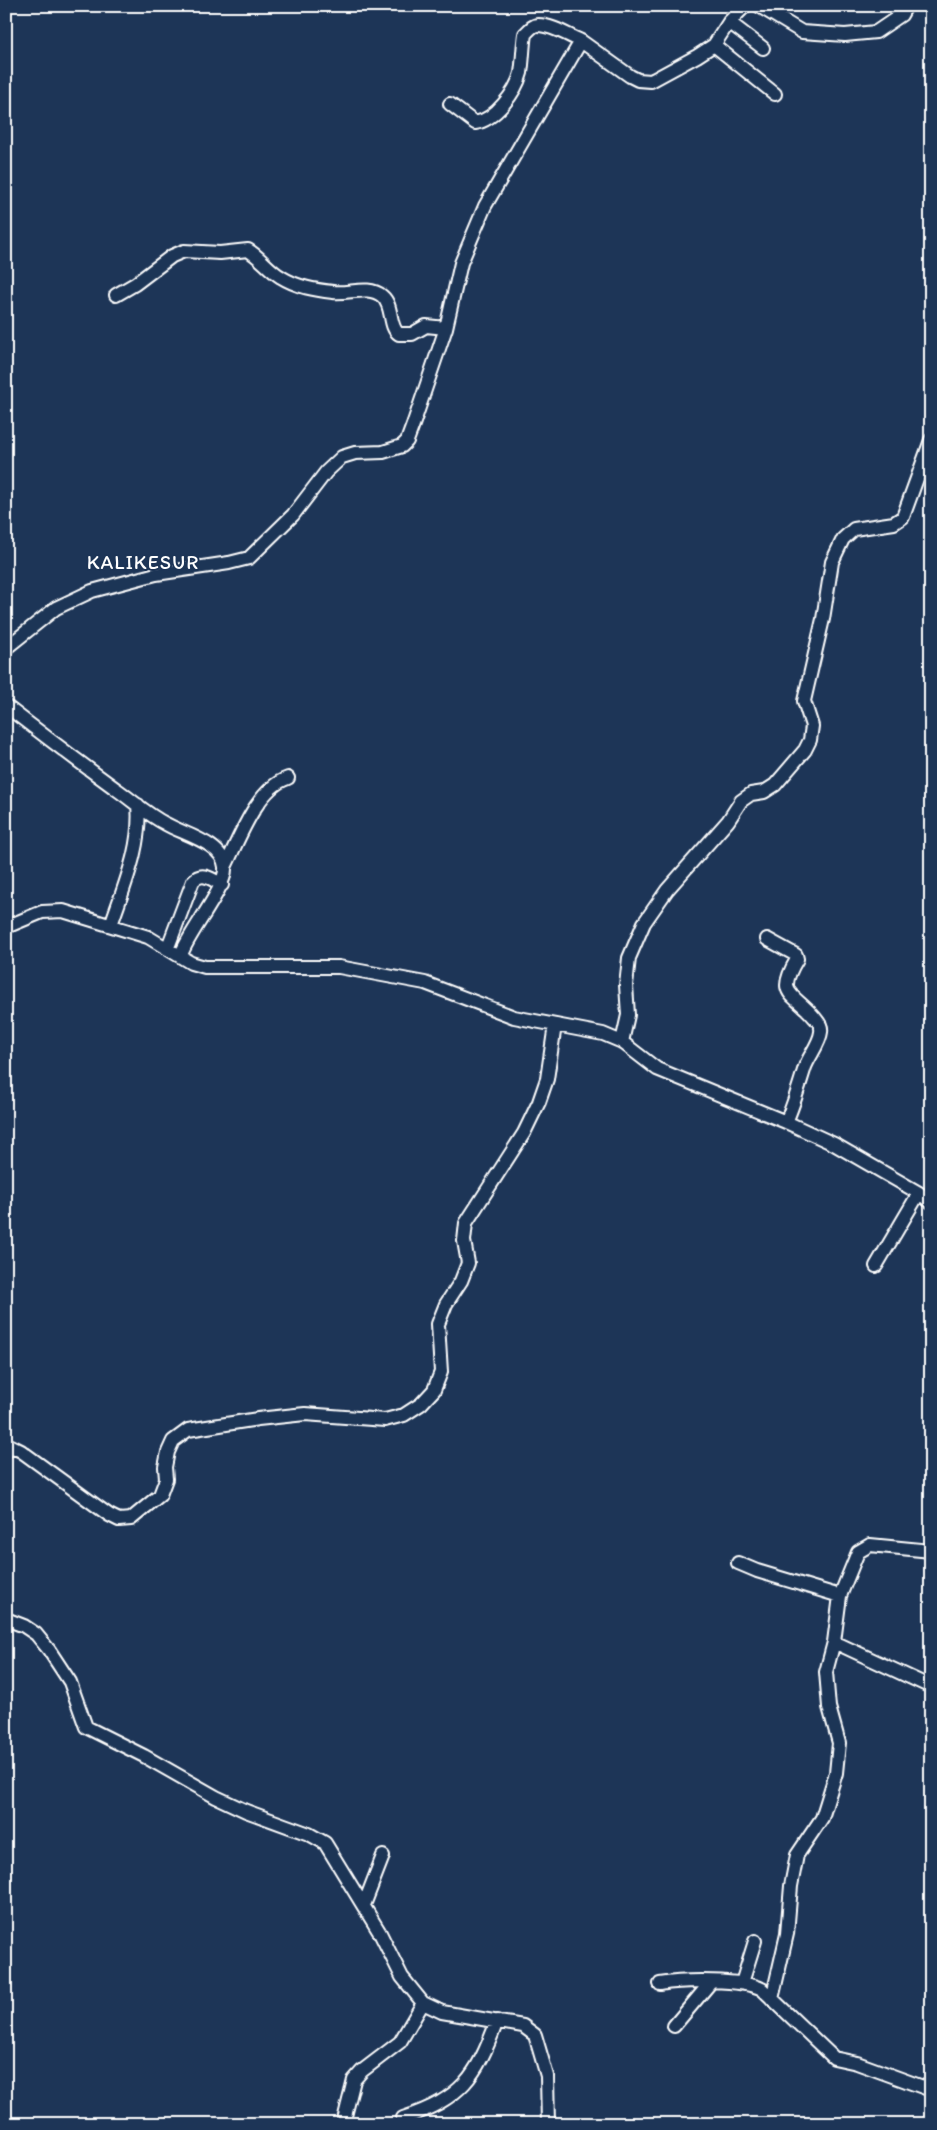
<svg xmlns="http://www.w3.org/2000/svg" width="937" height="2130" font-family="Itim,sans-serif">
  <rect width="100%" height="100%" fill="#1d3557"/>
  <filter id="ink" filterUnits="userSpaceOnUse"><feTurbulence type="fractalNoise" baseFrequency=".02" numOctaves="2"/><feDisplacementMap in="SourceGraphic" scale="10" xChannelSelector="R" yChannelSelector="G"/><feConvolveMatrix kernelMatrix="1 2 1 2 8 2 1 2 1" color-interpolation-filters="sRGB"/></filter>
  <g filter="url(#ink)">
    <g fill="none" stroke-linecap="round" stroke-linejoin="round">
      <defs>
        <path id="minor" d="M759 6 802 32 845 35 876 32 901 15 906 6
          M729 22 763 48
          M714 45 775 94
          M450 104 475 123C495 120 516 92 521 73 523 60 523 46 525 34 529 30 533 25 538 25 552 25 569 36 581 41
          M116 295 135 284 172 256 184 251 220 253 248 250C260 257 269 270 281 277 297 287 315 290 333 292 349 294 369 285 382 296 394 306 388 327 399 334H412L426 326 446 328
          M6 648 56 608 92 591 156 574 229 563 249 558 293 515 326 472 342 457 355 453 383 452 402 446 407 441 414 422 446 328 461 263 485 206 581 41 630 76 638 80 651 81 697 56 714 45 729 22 745 6
          M6 706C42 734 79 762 116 789 132 800 148 815 166 824 183 834 223 843 225 867 227 888 189 931 181 955
          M225 867C239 839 257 788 288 778
          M111 925C124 886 142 846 138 805
          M6 927 42 912 63 911 148 937 191 963 205 967H339L425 983 514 1017 603 1034 622 1042 657 1069 786 1122 834 1144 919 1193 931 1202
          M767 939 796 955 797 959C775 996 793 992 815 1018 819 1023 822 1026 821 1032 820 1043 809 1056 805 1067 799 1086 794 1104 786 1122
          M168 947 193 881C202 871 212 879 222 885
          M622 1042 628 1015 626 985 629 958 644 923 667 890 728 821 741 801 751 794 764 792 775 785 805 750 810 740 812 726 804 701 823 619 832 562 843 539 854 529 894 523 903 517 931 440
          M876 1266 919 1193
          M6 1452 11 1446 21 1451 109 1515 119 1520 131 1519 160 1495 166 1479 165 1467 168 1452 173 1441 188 1430 258 1419 305 1414 385 1420 404 1415 421 1404 434 1390 441 1372 438 1324 446 1304 461 1281 468 1263 464 1241 466 1223 524 1133 539 1102 547 1079 555 1025
          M738 1563 757 1571 840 1596
          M6 1619 24 1626 36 1634 49 1650 70 1682 86 1727 144 1756 216 1797 246 1811 309 1834 325 1843 380 1933 402 1977 423 2003 442 2012 523 2026 535 2035 547 2076 548 2124
          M834 1642 931 1687
          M364 1905 383 1856
          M742 1983 755 1941
          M660 1984C683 1980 743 1979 762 1989L834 2058 857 2063 931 2090
          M772 1999 787 1934 791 1886 797 1855 822 1818 836 1773 839 1743 829 1707 826 1672 834 1642 840 1596 858 1552 870 1545 931 1551
          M674 2026 711 1982
          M403 2118C462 2098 476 2078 497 2021
          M343 2124 354 2080 362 2071 400 2042 423 2003"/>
      </defs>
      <!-- minor casing -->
      <use href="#minor" stroke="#fff" stroke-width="16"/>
      <!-- minor -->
      <use href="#minor" stroke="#1d3557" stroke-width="12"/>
    </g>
  </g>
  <g text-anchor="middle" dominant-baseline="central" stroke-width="4" stroke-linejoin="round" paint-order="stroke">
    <!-- quarter labels -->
    <g font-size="20" letter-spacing="1" fill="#fff" stroke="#1d3557">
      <text x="143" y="562">KALIKESUR</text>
    </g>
  </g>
  <!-- margin -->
  <rect width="937" height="2130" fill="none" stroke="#1d3557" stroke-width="25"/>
  <rect x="12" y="12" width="912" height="2105" fill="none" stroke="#fff" stroke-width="2" filter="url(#ink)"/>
</svg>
